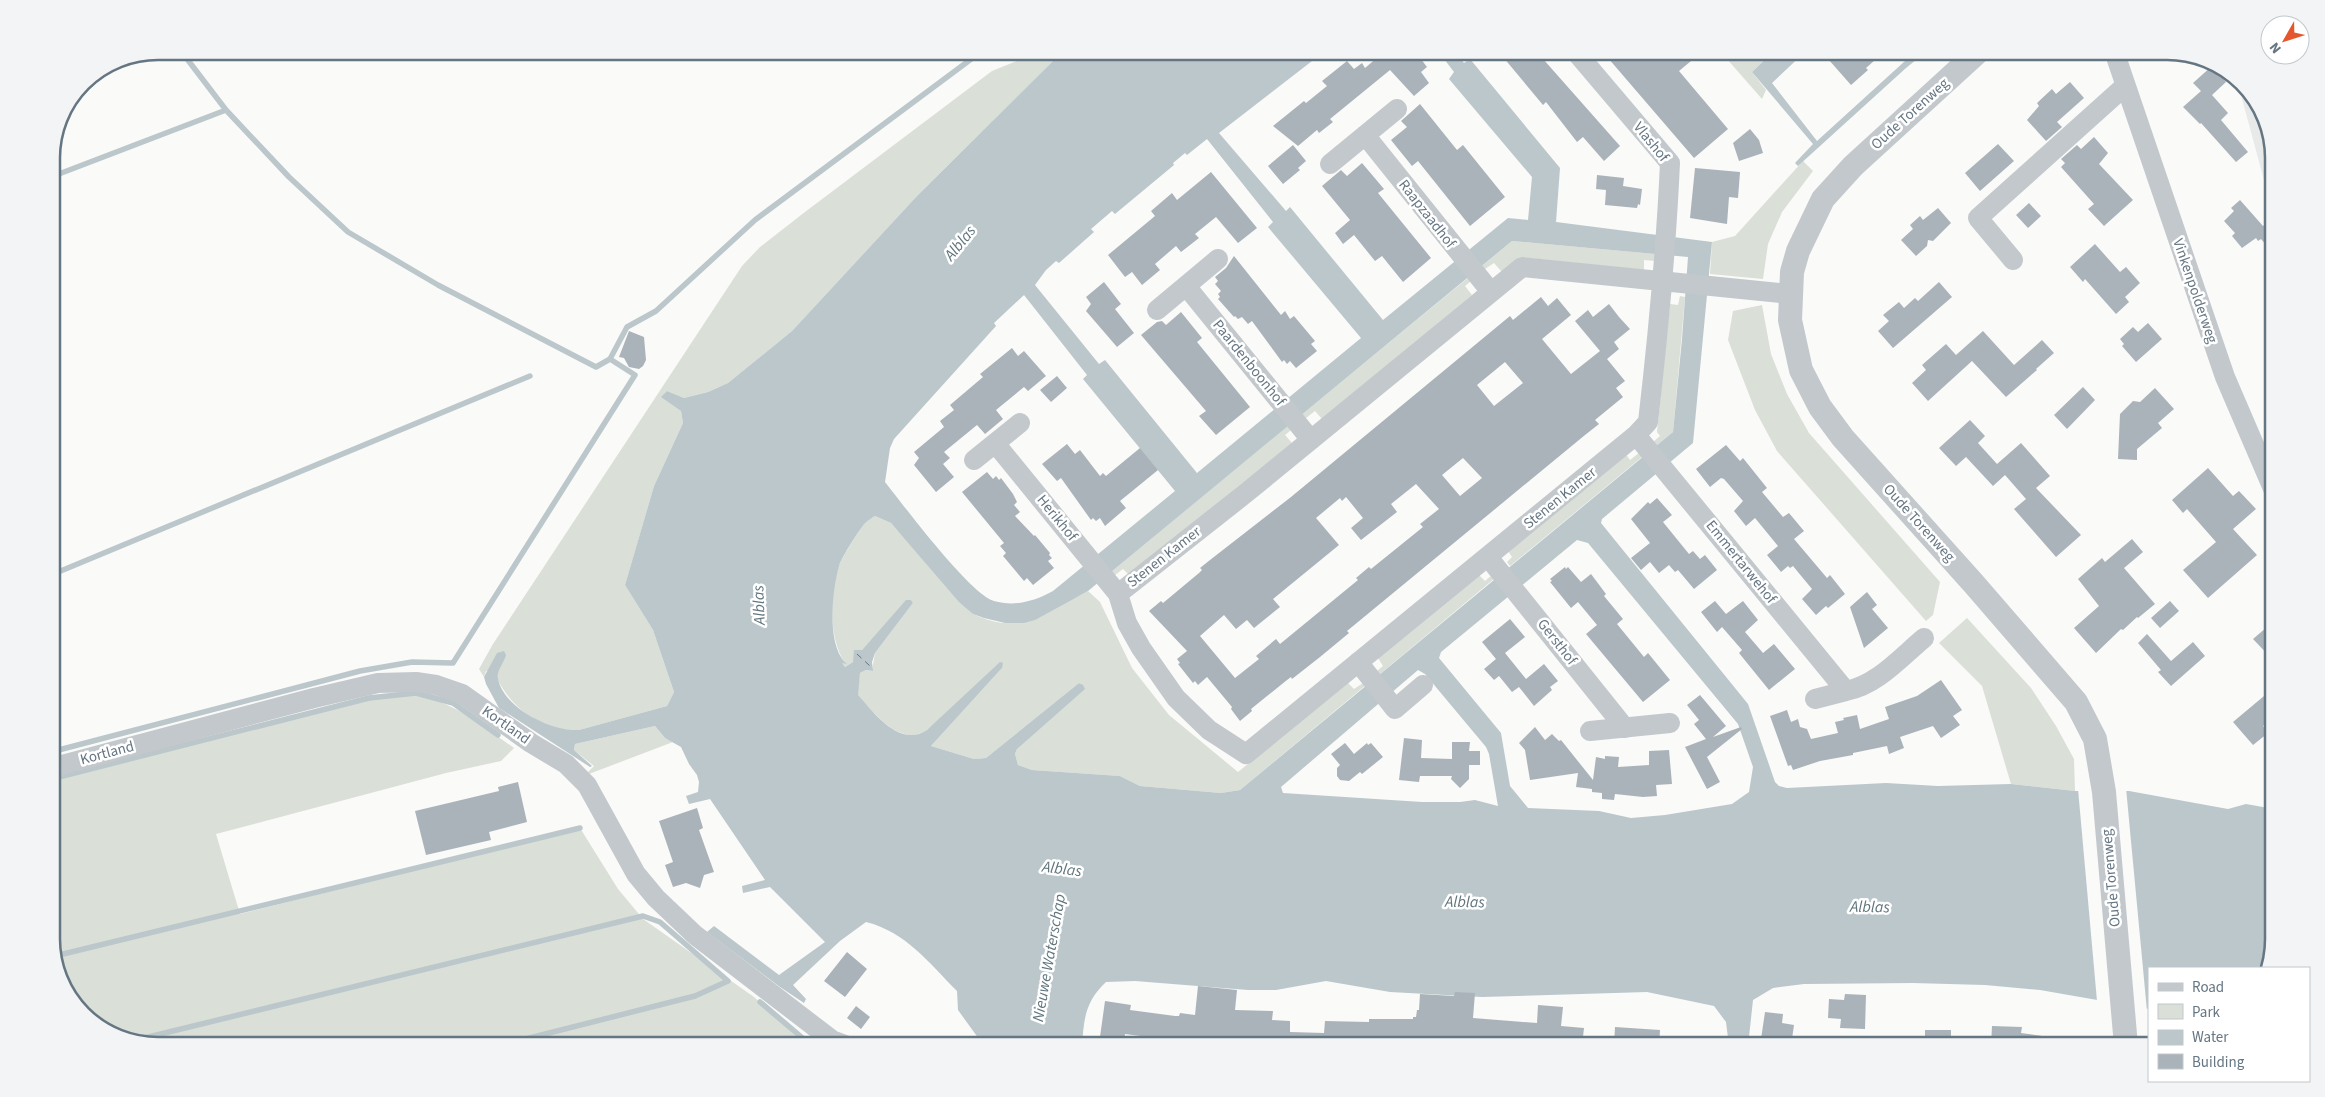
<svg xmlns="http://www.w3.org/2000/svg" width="2325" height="1097" font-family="'Source Sans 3',sans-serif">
  <rect width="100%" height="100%" fill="#fafaf8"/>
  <!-- built -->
  <path fill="#e8e9e9" d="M2238 84 2256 98 2274 151V217Z"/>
  <!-- green -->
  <path fill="#dadfd7" d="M1041 51H1063L917 196 792 331 728 383 708 392 684 398 667 391 662 397 681 411 683 423 654 486 625 585 653 630 674 692 667 706 579 730C545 732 511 709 497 678L498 673 486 671 484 677 479 669 493 644 742 266 760 247 805 212 992 71Z
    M1720 51H1774L1752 72 1766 90 1762 99Z
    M1803 161 1813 171 1782 212 1768 244 1763 279 1710 274 1712 242 1735 236Z
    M1512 241 1656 254 1655 261 1644 260V270L1519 257 1502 272 1494 263 1485 269 1482 266Z
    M1469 277 1471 281 1465 286 1472 295 1322 419 1315 411 1306 418 1302 414Z
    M1680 296 1685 297 1673 432 1656 446 1653 442 1660 436 1657 432 1670 304 1678 305Z
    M1762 305 1771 354 1787 394 1809 433 1940 582 1933 615 1926 621 1777 451 1755 410 1728 340 1733 311Z
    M1288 425 1291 430 1285 435 1292 443 1131 577 1123 569 1115 575 1111 572Z
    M1625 453 1630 460 1639 453 1642 457 1510 566 1507 562 1512 557 1508 551Z
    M875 516 891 523 973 614C982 618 993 622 1003 623 1016 623 1076 599 1088 591L1100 602 1132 668 1169 715 1238 772 1348 683 1354 689 1363 683 1366 685 1240 790 1221 793 1140 786 1120 776 1032 770 1018 765 1015 754 1017 749 1081 684 1079 683 986 758 974 759 931 746 1002 668 927 730C900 748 875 713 857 695L860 673 866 670 872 671 875 653 913 603 911 600 906 601 862 650 859 651 853 662 845 667 841 662 845 663C828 638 830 593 839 565 841 560 861 527 865 522 868 520 872 518 875 516Z
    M1478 574 1485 581 1492 575 1495 578 1380 674 1377 671 1383 666 1378 658Z
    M1967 618 2031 688 2056 726 2074 759 2075 791 2011 784 1982 686 1939 643Z
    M382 695C392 695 403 693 413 695 451 699 483 727 514 748L501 761 446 773 216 834 240 914 580 828 618 889 643 919 754 997 807 1046H158L117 1038 69 999 52 947 51 781 319 709Z
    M655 726 665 738 673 742 589 774 588 772 594 766 574 750 575 744Z"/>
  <!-- water -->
  <path fill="#bbc7cb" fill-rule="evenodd" d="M1063 51H1325L1219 133 1286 211 1290 207 1383 320 1508 218 1528 220 1532 177 1449 79 1454 72 1438 51H1455L1464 63 1470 59 1560 168 1556 222 1712 242 1693 443 1602 519 1601 523 1748 704 1775 782 1779 786 1787 788 1886 783 1938 786 2011 784 2075 791H2129L2228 809 2246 804 2274 809V939L2268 968H2149V1009L2040 990 1985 985 1913 983 1804 984 1773 988 1753 1000 1748 1046H1729L1726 1022 1714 1006 1647 992 1482 997 1390 992 1326 981 1276 990H1248L1135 981 1106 982C1085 1002 1084 1018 1082 1046H984L958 1010 957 991C929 963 906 932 866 922L840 941 793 985 806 999 804 1003 780 987 707 932 714 926 779 975 825 942 770 887 743 893 742 886 765 880 710 799 689 804 686 796 698 792 699 782 697 775 689 764 681 747 665 738 655 726 575 744 574 750 592 766 590 767 499 708 486 684 484 677 497 653 504 651 506 655C504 663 496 671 498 679 504 708 552 732 579 730L667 706 674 692 653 630 625 585 654 486 683 423 681 411 661 397 667 391 684 398 708 392 728 383 792 331 917 196ZM1207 139 1273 222 1268 227 1361 338 1197 473 1105 360 1099 364 1035 285 1046 270 1056 261 1059 263 1094 232 1091 229 1112 211 1115 214 1174 165 1173 163 1185 153 1187 155ZM1512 241 1688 257 1682 339 1673 432 1240 790 1221 793 1140 786 1120 776 1032 770 1018 765 1015 754 1017 749 1085 689 1083 685 1079 683 986 758 974 759 931 746 1002 668 1003 663 1000 662 927 730C900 748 875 714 858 695L860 673 866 670 873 671 872 662 875 653 913 603 911 600H906L862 650H854L853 662 845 667 842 663 847 664C826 647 832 590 839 566 840 560 861 527 865 523 868 520 872 518 875 516L891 523 959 602 973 614 984 618 1005 623H1024L1035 620 1088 591ZM1024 295 1087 375 1083 379 1175 491 1053 591C1035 601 1015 607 994 601 970 594 904 506 885 482L890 448 894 439 996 326 994 323ZM1577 540 1588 543 1738 724 1753 767 1749 792 1732 804 1665 815 1631 818 1599 811 1528 808 1510 786 1501 733 1439 658 1441 652ZM1418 670 1425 674 1486 747 1489 754 1498 806 1475 800 1460 802H1422L1283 793 1281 787Z
    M1774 51H1806L1772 83 1817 141 1916 51H1927L1906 68 1798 166 1795 163 1813 144 1752 72Z"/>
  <!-- pier -->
  <path fill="#fafaf8" d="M2126 788 2147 1011 2097 1001 2078 789Z"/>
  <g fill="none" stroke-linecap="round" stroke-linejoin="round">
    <!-- stream -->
    <path stroke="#bbc7cb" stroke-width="5.5" d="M181 51 226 110 289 177 348 232 438 285 596 367 610 359 627 327 656 311 755 220 982 51
      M51 177 226 110
      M51 575 530 376
      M51 752 360 671 412 662 453 663 635 375 610 359
      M51 779 369 698 416 693 453 703 498 735
      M55 956 580 828
      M760 1002 812 1046
      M132 1041 643 916 660 922 728 981 695 996 498 1046"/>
    <!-- ferry -->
    <path stroke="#60757c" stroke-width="1" stroke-dasharray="6 5" stroke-linecap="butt" d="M857 654 870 666"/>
  </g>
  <!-- building -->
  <path fill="#aab3b9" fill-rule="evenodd" d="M1385 51H1406L1413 59 1418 55 1427 67 1421 72 1429 83 1414 96 1390 70 1330 119 1333 122 1319 133 1317 130 1298 146 1273 126 1304 101 1306 103 1327 86 1322 81 1347 61 1354 69 1362 63 1365 68Z
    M1498 51H1536L1620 146 1604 161 1583 137 1577 142 1546 102 1543 105Z
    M1602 51H1703L1679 71 1728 129 1694 158Z
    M1821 51H1868L1875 60 1866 68 1868 70 1851 85Z
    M2212 66 2226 82 2212 95 2228 113 2221 120 2248 152 2236 162 2201 123 2200 124 2183 107 2201 91 2193 83Z
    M2070 82 2084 98 2057 122 2062 127 2046 141 2027 120 2039 106 2037 103 2052 89 2056 94Z
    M1420 104 1457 150 1463 145 1505 197 1470 226 1418 161 1412 166 1391 140 1407 127 1401 121Z
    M1750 129 1759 140 1763 153 1739 161 1733 143Z
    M2094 137 2108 153 2099 164 2133 200 2104 226 2088 209 2094 204 2061 167 2065 163 2061 159 2077 145 2081 149Z
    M1998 144 2014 161 1980 191 1965 173Z
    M1293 145 1306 161 1298 168 1300 170 1283 184 1268 166Z
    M1362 163 1384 189 1378 193 1431 258 1403 282 1382 256 1375 261 1354 235 1343 244 1335 233 1350 220 1322 186 1341 170 1347 176Z
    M1695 168 1740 172 1738 198 1729 197 1727 224 1690 218Z
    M1211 172 1257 228 1238 243 1216 217 1195 234 1199 238 1181 252 1176 246 1155 264 1160 270 1142 285 1132 272 1125 277 1108 255 1155 216 1151 211 1172 193 1177 200Z
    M1597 175 1624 178 1623 186 1642 189 1640 205 1638 204 1637 208 1605 205 1606 190 1596 189Z
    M2240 200 2263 226 2274 217V254L2261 239 2258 241 2256 238 2242 248 2232 236 2235 233 2224 221 2234 211 2231 208Z
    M2029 203 2041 216 2028 228 2016 215Z
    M1938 208 1951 223 1933 241 1928 240 1927 246 1916 256 1901 240 1913 229 1910 225 1920 216 1923 220Z
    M2095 244 2120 272 2126 267 2140 283 2125 297 2129 302 2116 314 2085 279 2083 282 2070 267Z
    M1234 256 1281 315 1285 311 1290 319 1294 316 1315 341 1311 344 1317 351 1296 368 1290 361 1287 364 1284 360 1282 362 1252 321 1248 324 1242 317 1238 319 1235 316 1234 317 1218 299 1220 297 1218 294 1221 291 1215 284 1218 281 1215 277 1226 268Z
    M1104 282 1121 304 1115 309 1134 333 1117 347 1086 311 1091 304 1086 297Z
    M1939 282 1952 297 1893 348 1878 331 1889 321 1883 315 1899 302 1904 308 1915 298 1918 301Z
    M1541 297 1548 306 1557 298 1571 315 1542 339 1571 374 1600 351 1575 321 1588 310 1593 317 1609 304 1619 317 1630 329 1614 342 1619 349 1607 359 1625 381 1616 388 1623 397 1595 420 1599 424 1585 435 1347 631 1349 633 1320 657 1292 679 1291 677 1287 680 1251 709 1252 711 1240 721 1231 709 1232 707 1207 677 1198 685 1195 681 1193 683 1178 664 1180 663 1177 659 1187 651 1149 611 1161 601 1163 603 1199 573 1202 570 1200 568 1210 560 1291 497 1510 316 1513 320ZM1505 362 1523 383 1494 406 1477 385ZM1463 458 1482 478 1460 496 1442 475ZM1416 484 1439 509 1420 524 1423 527 1371 569 1369 567 1356 578 1358 580 1280 644 1276 639 1256 656 1259 659 1235 678 1200 636 1224 615 1236 629 1247 620 1254 628 1280 607 1273 599 1339 545 1316 518 1340 498 1342 501 1346 497 1363 518 1351 528 1361 540 1397 512 1391 504Z
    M1181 312 1202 338 1197 342 1250 407 1216 435 1199 416 1206 411 1141 335 1157 322 1162 321 1166 325Z
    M2148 323 2162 339 2136 362 2122 346 2124 344 2120 339 2133 327 2138 332Z
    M629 331 644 337 646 360 643 366 639 369 629 367 624 358 619 357Z
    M1983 331 2014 365 2042 340 2054 353 2036 369 2037 370 2006 397 1972 361 1928 401 1912 383 1926 370 1922 365 1946 344 1956 355Z
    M1012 348 1018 356 1024 351 1046 376 1028 391 1024 387 996 410 1003 419 985 434 977 425 944 452 950 458 943 464 954 477 936 492 914 465 919 458 914 452 944 427 940 421 954 410 950 405 983 377 980 374Z
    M1057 376 1067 388 1051 402 1040 390Z
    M2083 387 2095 400 2067 429 2054 415Z
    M2155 388 2174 409 2158 423 2162 428 2137 449V460L2118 459 2120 414 2133 401 2140 402Z
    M1970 420 1985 436 1978 443 1997 464 2021 443 2050 476 2036 488 2081 535 2056 557 2014 509 2026 499 2005 475 1993 486 1966 457 1956 466 1939 448Z
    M1067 444 1075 454 1080 450 1100 476 1103 473 1106 476 1140 448 1158 470 1120 501 1126 508 1105 526 1100 518 1096 521 1093 518 1091 520 1061 478 1057 481 1042 464Z
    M1726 445 1740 461 1743 458 1767 488 1762 492 1783 517 1789 513 1804 531 1794 539 1827 578 1830 575 1845 594 1828 608 1826 606 1816 615 1802 599 1812 589 1793 566 1790 568 1788 566 1781 572 1767 555 1778 546 1755 518 1746 526 1734 511 1743 501 1724 479 1721 478 1710 487 1696 469Z
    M2208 468 2233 496 2239 491 2256 509 2233 529 2257 555 2208 598 2183 570 2216 542 2187 509 2183 513 2172 500Z
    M987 472 993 479 996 476 999 480 1001 478 1013 494 1017 502 1014 505 1020 512 1015 516 1034 536 1035 535 1050 553 1049 555 1052 558 1048 561 1054 568 1033 585 1027 578 1024 581 1003 556 1006 553 1000 546 1004 543 962 492Z
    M1657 498 1672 515 1663 522 1689 554 1693 551 1700 559 1705 555 1717 570 1694 589 1678 570 1675 572 1669 565 1659 573 1650 562 1641 570 1631 558 1650 543 1631 519 1648 502 1650 504Z
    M2132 539 2143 552 2124 568 2155 604 2138 618 2137 617 2123 630 2121 629 2096 653 2074 628 2099 606 2078 579 2102 558 2105 562Z
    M1565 567 1566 569 1568 567 1581 582 1591 574 1606 594 1604 596 1623 619 1617 624 1644 657 1648 653 1670 680 1643 702 1586 634 1597 625 1578 602 1571 608 1550 582 1552 581 1550 579Z
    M1867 592 1877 605 1872 609 1888 628 1864 648 1850 607Z
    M1715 601 1726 614 1743 601 1758 620 1745 632 1763 653 1774 644 1795 669 1769 690 1739 653 1742 650 1722 627 1717 632 1701 612Z
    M2170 601 2179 611 2160 628 2151 618Z
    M1510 619 1525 637 1505 653 1526 679 1544 664 1558 681 1550 687 1552 690 1534 706 1519 687 1512 692 1499 676 1494 680 1484 669 1496 659 1482 642Z
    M2274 621V661L2253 639Z
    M2147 634 2171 661 2193 642 2205 656 2171 686 2158 672 2161 670 2138 643Z
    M1941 680 1962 710 1953 716 1960 725 1941 738 1933 726 1900 737 1904 748 1889 754 1887 746 1853 753V755L1820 761 1793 770 1791 765 1788 766 1770 716 1787 710 1791 722 1798 719 1800 727 1807 729 1811 739 1838 733 1835 722 1844 720 1843 718 1857 715 1860 729 1889 719 1885 707 1917 696Z
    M1700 695 1726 726 1713 737 1741 727 1742 729 1707 757 1720 782 1707 789 1685 747 1706 739 1694 724 1699 720 1687 705Z
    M2264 696 2274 708V716L2263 726 2268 733 2253 745 2233 722Z
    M1535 727 1545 740 1552 734 1559 741 1561 740 1593 780 1596 757 1605 759V756L1619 757 1618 767 1649 765V751L1669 750 1672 784 1656 785 1657 796 1643 797 1615 794 1614 800 1602 799V793L1592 792V789L1576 787 1578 773 1530 780 1525 750 1519 743Z
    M1404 738 1422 740 1421 758 1452 759V742H1470L1469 751H1480V765H1469V779L1460 788 1451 779 1452 776H1420L1419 782 1399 780Z
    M1345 743 1354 754 1367 743 1368 745 1371 743 1383 757 1362 774 1360 772 1349 781 1340 780 1337 776V768L1340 765 1331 754Z
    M518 782 527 822 489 832 491 840 426 855 415 811 499 791 498 787Z
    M697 808 703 828 699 830 714 872 704 875 700 888 686 883 673 887 665 865 673 862 659 821Z
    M847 952 867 969 845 997 824 981Z
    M1198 986 1237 990 1235 1010 1273 1011 1272 1020 1290 1021V1032L1324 1033 1325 1021 1369 1022V1019H1413V1017H1416L1417 1010H1419L1420 994 1454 996 1455 992 1475 993 1473 1018 1537 1023 1538 1005 1563 1007 1561 1026 1584 1028 1582 1046 1486 1042V1046H1172V1040L1125 1034 1124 1040 1100 1037 1105 1001 1131 1005 1130 1010 1175 1016H1179L1180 1013 1195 1015Z
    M1845 994 1866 995 1865 1029 1840 1028 1841 1019 1828 1018 1829 999 1844 1000Z
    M856 1006 870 1017 861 1029 847 1018Z
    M1765 1012 1783 1014 1782 1023 1794 1025 1792 1039 1780 1037 1779 1046H1760Z
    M1992 1026 2022 1027 2021 1033 2049 1037 2048 1046H1991Z
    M1615 1027 1660 1030 1659 1046H1614Z
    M1925 1030H1951V1046H1925Z"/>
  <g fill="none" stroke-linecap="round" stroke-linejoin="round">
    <!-- minor -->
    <path stroke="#c3c8cc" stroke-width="20" d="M1575 51 1670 163C1666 250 1658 336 1648 422L1636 435 1246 754 1209 730 1176 698 1141 648 1127 623 1118 594 1246 493 1522 267 1790 294
      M2114 51 2225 377 2274 491
      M1365 135 1491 292
      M1330 164 1397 109
      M2013 260 1978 218 2125 86
      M1186 286 1311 440
      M1157 310 1218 259
      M1636 435 1846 691C1877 685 1900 658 1924 638
      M995 443 1118 594
      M974 460 1020 423
      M1488 557 1625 728
      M1358 662 1395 709 1423 685
      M1815 699 1846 691
      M1590 731 1670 723
      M51 768 314 698 378 683 416 682 436 685 462 694 531 743 566 764 587 785 636 874 656 898 695 935 832 1040 848 1046"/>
    <!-- tertiary -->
    <path stroke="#c3c8cc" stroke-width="24" d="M1979 51 1853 166 1823 199 1798 251 1792 272 1790 320 1801 370 1820 407 1843 438 1974 584 2076 702 2095 739 2104 792 2126 1046"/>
  </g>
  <g text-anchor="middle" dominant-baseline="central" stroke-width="5" stroke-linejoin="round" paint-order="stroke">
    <!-- street labels -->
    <g font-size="15" fill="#657683" stroke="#fff">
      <text transform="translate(1910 114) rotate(-42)">Oude Torenweg</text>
      <text transform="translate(1651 142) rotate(51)">Vlashof</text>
      <text transform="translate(1427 214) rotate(52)">Raapzaadhof</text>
      <text transform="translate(2195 291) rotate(71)">Vinkenpolderweg</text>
      <text transform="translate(1249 363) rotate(51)">Paardenboonhof</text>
      <text transform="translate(1560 498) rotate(-39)">Stenen Kamer</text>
      <text transform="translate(1057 518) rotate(51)">Herikhof</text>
      <text transform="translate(1919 523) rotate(48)">Oude Torenweg</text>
      <text transform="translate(1164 557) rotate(-38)">Stenen Kamer</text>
      <text transform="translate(1741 562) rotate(51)">Emmertarwehof</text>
      <text transform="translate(1557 642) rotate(52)">Gersthof</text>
      <text transform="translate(506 725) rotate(35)">Kortland</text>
      <text transform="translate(107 753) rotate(-15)">Kortland</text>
      <text transform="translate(2111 878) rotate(-95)">Oude Torenweg</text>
    </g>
    <!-- water labels -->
    <g font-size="16" font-style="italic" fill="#60757c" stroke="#fff">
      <text transform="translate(960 243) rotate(-51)">Alblas</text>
      <text transform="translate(759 605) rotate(-92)">Alblas</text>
      <text transform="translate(1062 869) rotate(7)">Alblas</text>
      <text transform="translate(1465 902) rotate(1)">Alblas</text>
      <text transform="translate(1870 907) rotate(1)">Alblas</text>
      <text transform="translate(1049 958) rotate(-80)">Nieuwe Waterschap</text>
    </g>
  </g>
  <!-- crop -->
  <path d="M0 0H2325V1097H0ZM158 60H2167A98 98 0 0 1 2265 158V939A98 98 0 0 1 2167 1037H158A98 98 0 0 1 60 939V158A98 98 0 0 1 158 60Z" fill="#f3f4f5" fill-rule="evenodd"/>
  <path fill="none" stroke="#657683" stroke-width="2.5" d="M158 60H2167A98 98 0 0 1 2265 158V939A98 98 0 0 1 2167 1037H158A98 98 0 0 1 60 939V158A98 98 0 0 1 158 60Z"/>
  <!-- legend -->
  <rect x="2148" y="967" width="162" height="115" fill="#ffffff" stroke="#c1c8cd"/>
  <rect x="2158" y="983" width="25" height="8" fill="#c3c8cc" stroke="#c1c8cd"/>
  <text x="2192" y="992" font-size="15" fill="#657683">Road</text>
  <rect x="2158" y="1004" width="25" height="15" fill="#dadfd7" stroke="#c1c8cd"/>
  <text x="2192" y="1017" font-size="15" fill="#657683">Park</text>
  <rect x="2158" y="1030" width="25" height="15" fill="#bbc7cb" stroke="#c1c8cd"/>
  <text x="2192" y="1042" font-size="15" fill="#657683">Water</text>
  <rect x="2158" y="1054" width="25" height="15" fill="#aab3b9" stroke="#c1c8cd"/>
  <text x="2192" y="1067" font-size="15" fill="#657683">Building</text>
  <!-- north arrow -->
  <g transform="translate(2285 40) rotate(231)"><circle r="24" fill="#ffffff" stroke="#c1c8cd"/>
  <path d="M0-4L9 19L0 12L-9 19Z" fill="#e4572e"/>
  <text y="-8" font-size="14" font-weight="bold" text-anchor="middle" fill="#657683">N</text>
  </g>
</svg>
